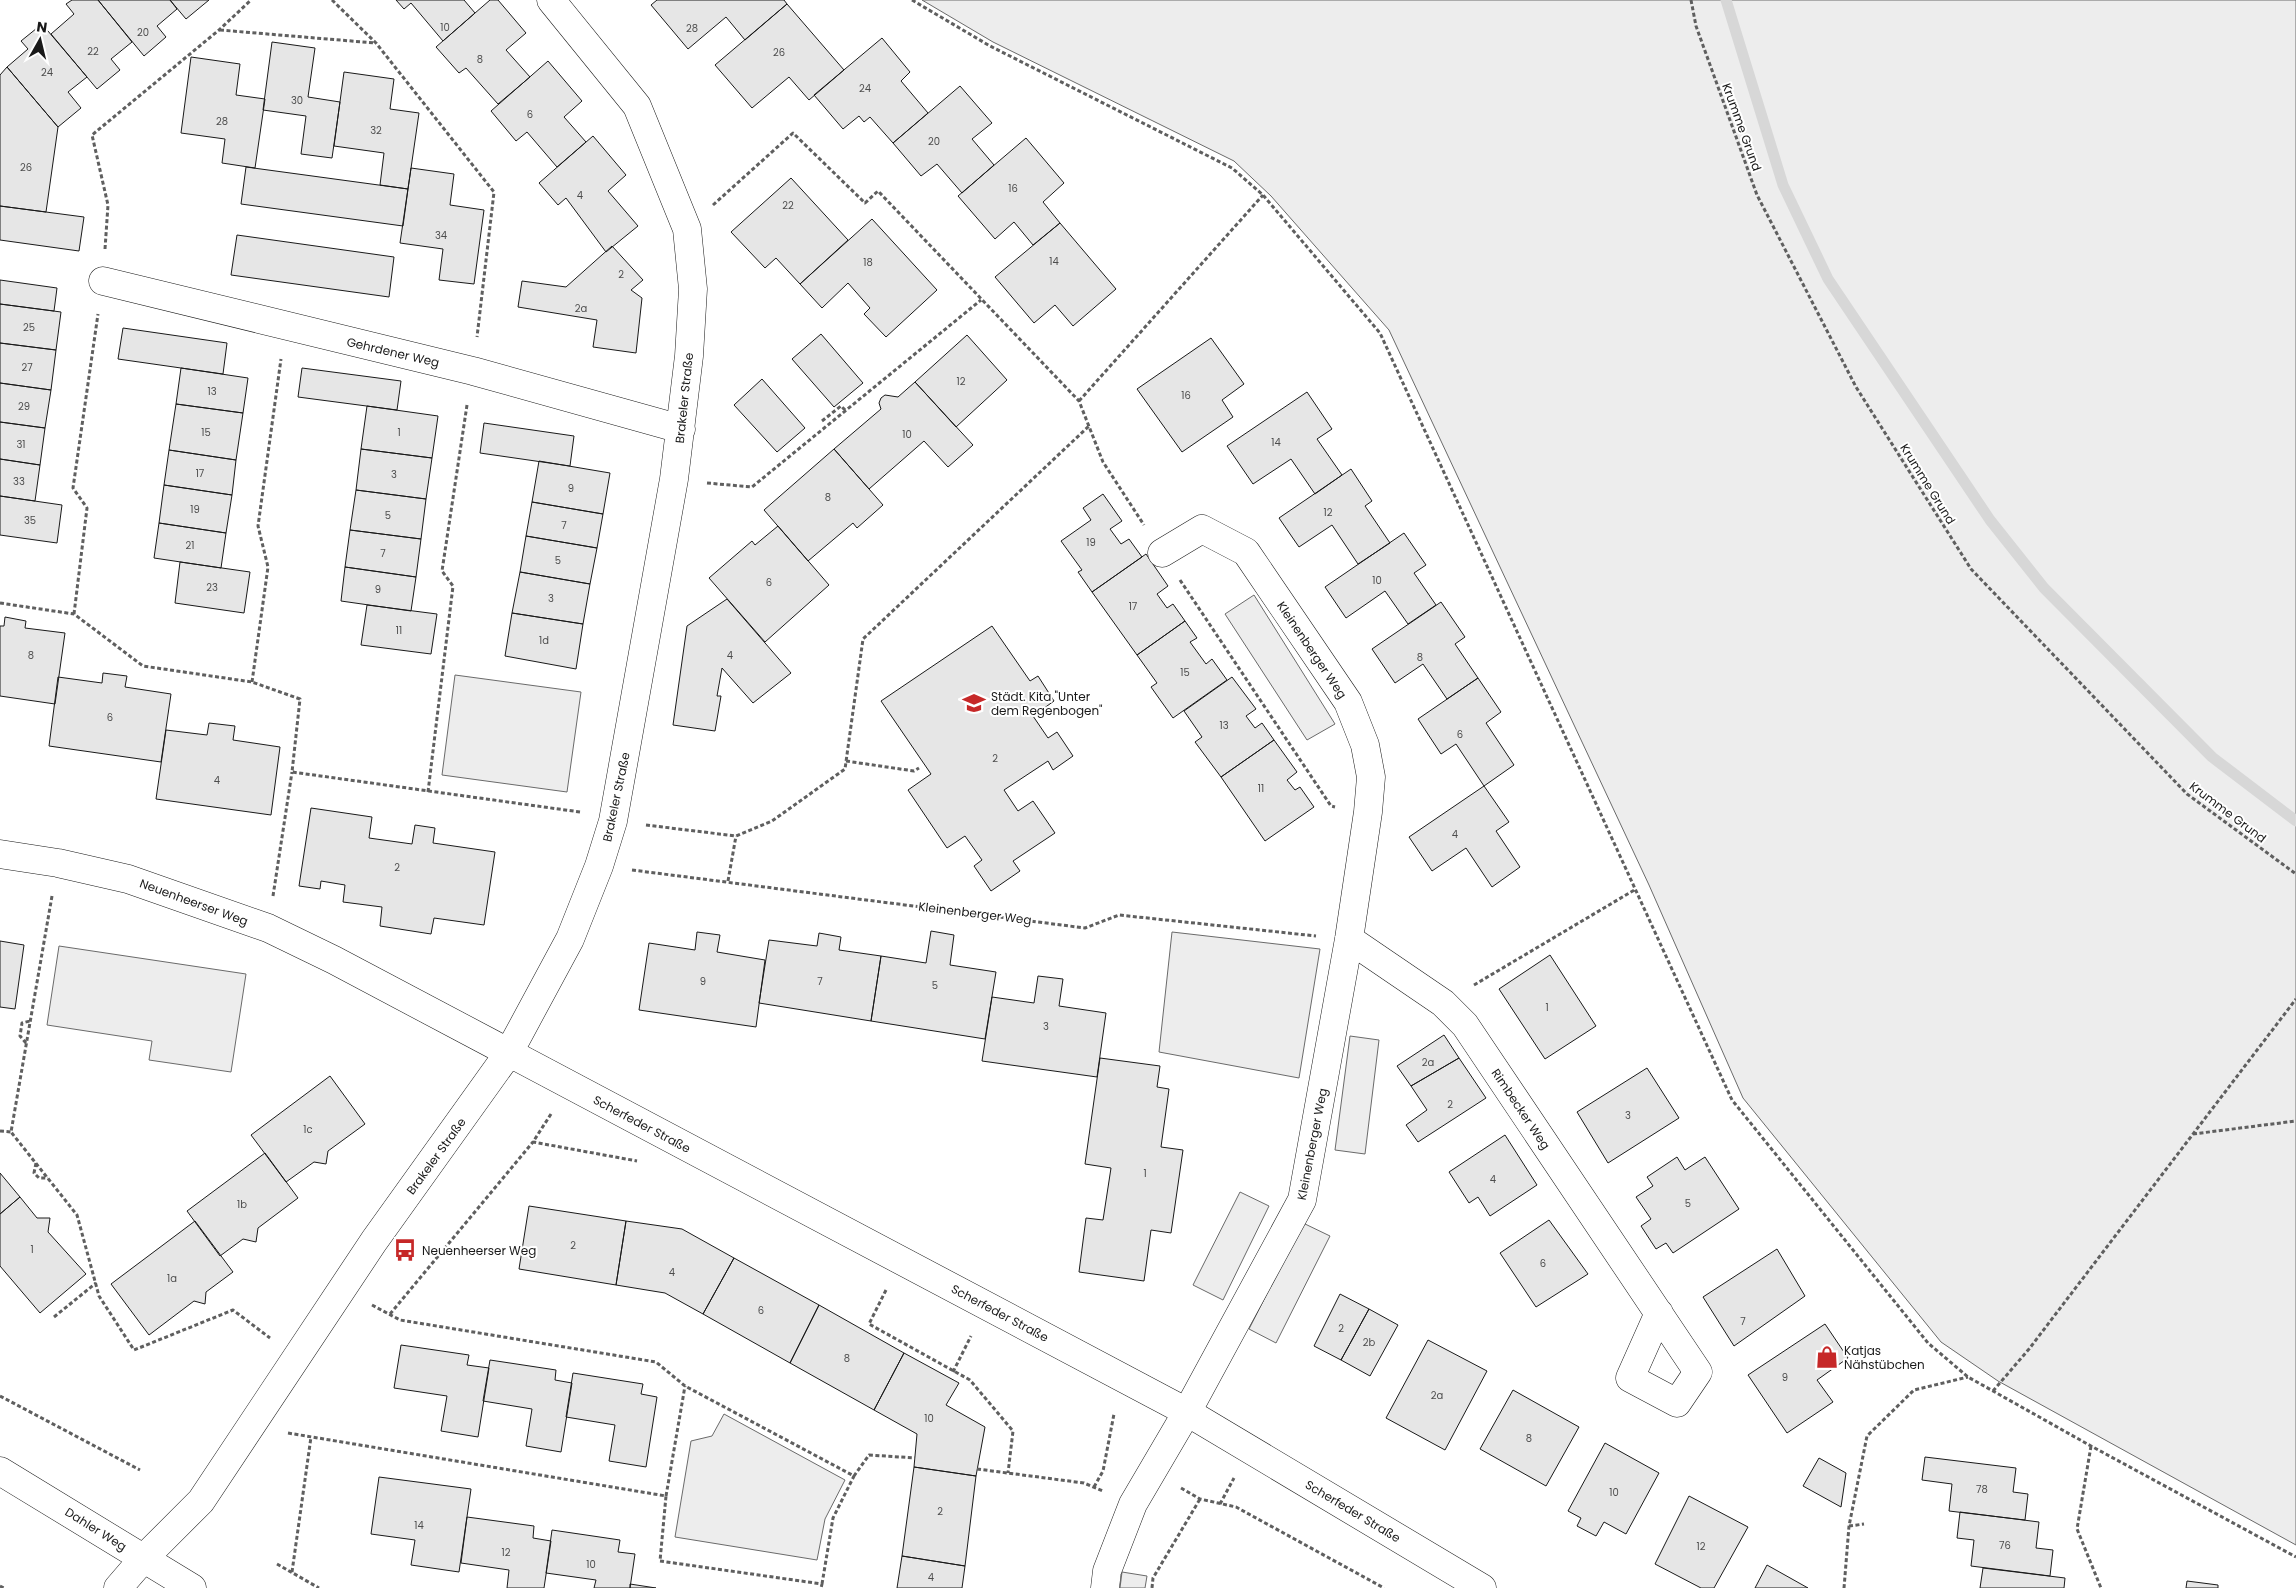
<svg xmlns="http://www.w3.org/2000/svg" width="2296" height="1588" font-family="Poppins,sans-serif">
  <rect width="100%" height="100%" fill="#fff"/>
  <!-- built -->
  <path fill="#ededed" stroke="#6a6a6a" d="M922 0H2296V1545L1998 1381 1941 1342 1743 1098 1649 885 1389 330 1271 196 1234 161 993 42Z
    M1254 595 1335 724 1307 740 1225 614Z
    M455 675 581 692 567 792 442 775Z
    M1172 932 1320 949 1299 1078 1159 1052Z
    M59 946 246 974 231 1072 149 1060 152 1041 47 1025Z
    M1350 1036 1379 1040 1365 1154 1335 1150Z
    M1240 1192 1269 1206 1223 1300 1193 1285Z
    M1303 1223 1330 1236 1276 1343 1249 1329Z
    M724 1414 845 1480 825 1519 817 1560 675 1537 691 1441 712 1436Z
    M1122 1572 1147 1576 1145 1588H1120Z"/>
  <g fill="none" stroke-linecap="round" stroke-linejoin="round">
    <!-- stream -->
    <path stroke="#d7d7d7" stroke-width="11" d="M1726 0 1783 185 1828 279 1990 520 2044 588 2212 757 2296 821"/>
  </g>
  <!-- building -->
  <path fill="#e6e6e6" stroke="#1a1a1a" d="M72 0H98L132 42 111 59 120 70 97 89 51 34 74 14 66 4Z
    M98 0H170L177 9 157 26 166 37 144 56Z
    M170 0H209L186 19Z
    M396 0H464L475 13 443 41 411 3 404 9Z
    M490 0H498L526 33 506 50 530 77 498 104 466 68 459 73 436 47Z
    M657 0H784L787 4 745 40 726 17 688 49 651 5Z
    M787 4 844 70 809 100 789 77 752 108 715 65Z
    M42 24 87 77 68 92 81 108 58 127 7 67 28 49 21 41Z
    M882 38 910 72 901 81 928 113 893 143 870 117 864 122 859 116 843 129 814 95Z
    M272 42 315 48 308 97 340 102 332 158 301 154 306 116 263 110Z
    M191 57 240 64 236 95 265 99 255 168 222 163 225 139 181 133Z
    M548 61 582 101 564 117 586 142 557 167 527 132 516 141 491 111Z
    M7 67 58 127 46 212 0 206V75Z
    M344 72 394 79 390 109 419 113 408 189 380 185 384 153 334 146Z
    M960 86 992 123 972 139 994 165 962 193 937 164 921 176 893 143Z
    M593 136 626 175 608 191 638 226 606 252 566 198 558 205 539 183Z
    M1026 138 1064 183 1043 202 1060 223 1033 245 1014 222 995 239 958 196Z
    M246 167 408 189 403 226 241 204Z
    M411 168 454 174 450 205 484 210 474 284 439 280 443 249 400 243Z
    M791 178 848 240 800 284 776 258 765 268 731 232Z
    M0 206 84 217 79 251 0 240Z
    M872 219 937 290 886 337 864 314 870 308 848 283 822 308 800 284Z
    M1060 223 1116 289 1073 326 1055 305 1034 323 995 277Z
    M237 235 394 257 389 297 231 275Z
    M612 246 643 280 631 290 642 298 636 353 593 347 597 320 518 307 522 281 566 287Z
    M0 280 57 288 54 311 0 304Z
    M0 304 61 312 56 350 0 343Z
    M123 328 227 343 223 374 118 359Z
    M821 334 863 383 834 407 792 359Z
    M967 335 1007 380 956 427 915 382Z
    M1211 338 1244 384 1222 400 1233 417 1182 452 1137 389Z
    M0 343 56 350 51 390 0 383Z
    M181 368 248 378 243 413 176 404Z
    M302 368 401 381 397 410 298 397Z
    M762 379 805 428 777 452 734 405Z
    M915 382 973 445 948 467 924 441 869 489 834 449 881 409 879 403 881 398 885 395 898 397Z
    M0 383 51 390 45 428 0 422Z
    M1307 392 1332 429 1317 439 1342 475 1315 494 1291 459 1253 484 1227 446Z
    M176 404 243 413 236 460 169 450Z
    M367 406 438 416 432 458 361 449Z
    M0 422 45 428 40 465 0 459Z
    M484 423 574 436 570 466 480 453Z
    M361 449 432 458 426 499 356 490Z
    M834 449 883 505 857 528 853 523 808 561 764 510Z
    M169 450 236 460 232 495 164 485Z
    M0 459 40 465 35 501 0 496Z
    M539 461 610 473 603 514 532 502Z
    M1351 469 1372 501 1365 506 1390 543 1358 564 1332 525 1299 547 1279 518Z
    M164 485 232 495 226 533 159 523Z
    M356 490 426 499 421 539 350 530Z
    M1103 494 1122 521 1110 529 1121 544 1129 539 1142 557 1092 592 1078 572 1082 570 1061 541 1091 520 1083 508Z
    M0 496 62 505 57 543 0 535Z
    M532 502 603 514 597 548 526 536Z
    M159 523 226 533 221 568 154 558Z
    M778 526 829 585 765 642 709 578 752 541 755 545Z
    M350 530 421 539 416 577 345 567Z
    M1404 533 1426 565 1414 573 1436 605 1408 624 1385 591 1346 618 1325 587Z
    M526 536 597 548 590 584 520 572Z
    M1146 554 1168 586 1157 594 1167 608 1173 604 1185 621 1137 655 1092 592Z
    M180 562 250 572 244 613 175 603Z
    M345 567 416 577 411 611 341 601Z
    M520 572 590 584 583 624 512 613Z
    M727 599 791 673 753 703 722 668 717 696H721L715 731 673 725 687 626Z
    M1441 602 1465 637 1455 644 1478 678 1447 699 1423 664 1395 683 1372 649Z
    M367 605 437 614 431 654 361 645Z
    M512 613 583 624 576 669 505 656Z
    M5 617 26 621 25 628 65 633 55 704 0 696V626H4Z
    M1185 621 1197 638 1190 642 1206 664 1212 659 1227 680 1173 718 1151 687 1157 683 1137 655Z
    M992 626 1030 681 1038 676 1054 701 1033 716 1048 738 1057 732 1073 756 1053 770 1048 761 1004 790 1018 811 1033 801 1055 833 1013 861 1020 871 991 891 974 866 982 860 965 836 947 848 908 790 931 774 881 701Z
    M103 673 127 676 125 687 171 694 161 762 49 746 58 677 102 683Z
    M1232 677 1256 709 1246 716 1255 728 1262 723 1274 740 1221 777 1195 742 1202 737 1184 711Z
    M1478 678 1501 712 1486 723 1514 765 1484 786 1456 744 1441 754 1418 719Z
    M209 723 235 726 233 740 280 747 271 815 156 799 166 730 207 735Z
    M1274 740 1297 772 1287 780 1295 790 1300 787 1314 807 1265 841 1221 777Z
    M1484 786 1509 822 1496 831 1520 867 1492 887 1466 848 1432 871 1409 837Z
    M311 808 372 817 369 838 412 844 415 825 435 828 433 843 495 852 484 925 434 918 431 934 380 926 382 907 343 902 345 885 321 881 320 889 299 886Z
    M931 931 954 935 950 965 996 972 985 1039 871 1021 881 956 926 963Z
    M697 932 720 935 717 952 765 960 756 1027 639 1010 649 943 695 950Z
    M819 933 841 937 839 950 881 956 871 1021 759 1003 769 940 817 946Z
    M0 941 24 945 15 1009 0 1007Z
    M1550 955 1596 1026 1545 1059 1499 989Z
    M1038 976 1063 979 1059 1006 1106 1013 1097 1077 982 1061 992 997 1034 1003Z
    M1444 1035 1459 1058 1411 1086 1397 1066Z
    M1100 1058 1160 1066 1157 1087 1169 1089 1161 1147 1183 1150 1171 1233 1151 1230 1144 1281 1079 1272 1086 1218 1103 1220 1111 1168 1085 1164Z
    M1459 1058 1486 1098 1418 1142 1406 1125 1427 1110 1411 1086Z
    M1647 1068 1679 1118 1608 1163 1577 1112Z
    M330 1076 365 1124 328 1151 326 1164 314 1162 286 1182 251 1135Z
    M1505 1135 1537 1185 1490 1216 1478 1197 1469 1203 1449 1172Z
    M265 1153 298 1198 258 1228 256 1242 243 1239 220 1256 187 1211Z
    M1677 1157 1685 1170 1705 1157 1739 1209 1673 1253 1666 1243 1656 1249 1641 1226 1651 1219 1636 1197 1653 1186 1647 1177Z
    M0 1173 20 1197 0 1214Z
    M20 1197 37 1218H50L48 1232 86 1274 40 1313 0 1266V1214Z
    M529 1206 626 1221 616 1285 519 1269Z
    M1549 1220 1588 1274 1536 1307 1500 1253Z
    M195 1221 233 1272 206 1292 205 1304 194 1301 149 1335 111 1284Z
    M626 1221 682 1229 734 1258 703 1314 665 1293 616 1285Z
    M1777 1249 1805 1296 1734 1346 1703 1297Z
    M734 1258 819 1305 790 1363 703 1314Z
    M1340 1294 1369 1309 1341 1360 1314 1346Z
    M819 1305 904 1353 874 1410 790 1363Z
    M1369 1309 1398 1325 1370 1376 1341 1360Z
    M1825 1324 1848 1358 1817 1380 1833 1402 1787 1433 1748 1375Z
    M1428 1340 1487 1371 1445 1450 1386 1418Z
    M401 1345 469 1355 467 1365 489 1368 478 1437 441 1431 447 1396 394 1388Z
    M904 1353 959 1383 946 1405 985 1427 976 1476 914 1467 917 1434 874 1410Z
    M490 1360 556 1370 555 1380 572 1383 561 1452 526 1446 532 1409 483 1401Z
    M573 1373 643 1384 641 1394 657 1397 646 1467 609 1461 615 1425 566 1417Z
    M1513 1390 1579 1427 1546 1486 1480 1449Z
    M1605 1443 1659 1473 1626 1534 1604 1522 1596 1536 1577 1526 1581 1518 1568 1511Z
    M1925 1457 2016 1468 2013 1492 2028 1494 2025 1520 1949 1511 1952 1484 1922 1480Z
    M1819 1458 1846 1473 1841 1507 1803 1486Z
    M914 1467 976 1476 965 1566 902 1556Z
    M379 1477 471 1489 459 1572 411 1565 415 1540 371 1534Z
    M1689 1496 1748 1527 1714 1588H1701L1655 1564Z
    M1960 1512 2039 1522 2036 1548 2053 1550 2050 1576 1971 1566 1974 1540 1957 1538Z
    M467 1517 534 1526 533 1538 551 1541 544 1588H507L509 1570 461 1563Z
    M552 1530 620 1540 618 1552 635 1554 630 1588H594L596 1580 546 1573Z
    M902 1556 965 1566 962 1588H897Z
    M1767 1565 1808 1588H1755Z
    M1983 1568 2065 1578 2064 1588H1980Z
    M2187 1581 2218 1585V1588H2186Z
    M630 1584 656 1588H630Z"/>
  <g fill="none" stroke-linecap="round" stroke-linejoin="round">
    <defs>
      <path id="minor" d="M103 281 473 371 681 429
        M0 854 58 863 128 879 268 928 334 960 1187 1412 1482 1588
        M1349 939 1443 1003 1465 1025 1698 1372 1677 1403 1630 1378 1659 1313
        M118 1588 143 1559 201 1501 374 1241 508 1054 570 939 599 866 613 821 674 479 689 356 693 289 687 229 637 106 551 0
        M1105 1588 1107 1571 1133 1504 1187 1412 1302 1200 1349 939 1368 812 1371 777 1365 745 1348 702 1246 552 1202 529 1162 553"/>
      <path id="tertiary" d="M0 1471 192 1588"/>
    </defs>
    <!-- minor casing -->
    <use href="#minor" stroke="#1a1a1a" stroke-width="29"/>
    <!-- tertiary casing -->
    <use href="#tertiary" stroke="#1a1a1a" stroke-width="29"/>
    <!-- path -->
    <path stroke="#5f5f5f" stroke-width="3" stroke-dasharray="4 2.5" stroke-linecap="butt" d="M332 0 376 43 494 192 477 337
      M912 0 990 46 1232 168 1263 195 1380 333 1732 1100 1928 1343 1968 1377 1993 1391 2091 1446 2296 1557
      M1691 0 1696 26 1757 195 1856 387 1971 569 2187 794 2296 874
      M220 30 375 43
      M713 205 793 133 865 203 878 191 1079 401 1103 462 1144 525
      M105 249 108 205 92 135 219 30 251 0
      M1079 401 1263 195
      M822 421 841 406 846 411
      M707 483 752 487 981 300
      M1180 580 1331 806 1335 807
      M0 603 74 614 143 666 252 682 300 699 292 772 580 812
      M74 614 87 508 73 488 98 314
      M252 682 268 567 258 526 281 359
      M846 761 914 771 919 768
      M428 792 453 586 442 571 467 405
      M646 825 736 836 772 821 845 769 863 639 1089 426
      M632 870 1085 928 1119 915 1316 936
      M728 881 736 836
      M52 896 11 1132 77 1215 99 1296 134 1350 233 1310 270 1338
      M273 896 292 772
      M1474 985 1636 889
      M26 1043 20 1036 22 1023 30 1021
      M551 1114 533 1142 637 1161
      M0 1131 11 1132
      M2193 1134 2296 1121
      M36 1163 34 1173 39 1178H48
      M886 1290 869 1324 970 1380 1013 1431 1008 1473
      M372 1305 400 1320 656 1362 685 1386 854 1476 869 1455 915 1458
      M390 1314 533 1142
      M54 1317 96 1283
      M953 1372 971 1336
      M1993 1391 2029 1349 2296 999
      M0 1396 140 1470
      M288 1433 666 1496 660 1561 822 1584 821 1588
      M2091 1446 2077 1529 2101 1588
      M977 1469 1084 1483 1103 1491
      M1094 1487 1103 1471 1114 1414
      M1181 1488 1200 1499 1236 1507 1384 1588
      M666 1496 685 1386
      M1220 1504 1234 1478
      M1849 1526 1864 1524
      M277 1564 319 1588
      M292 1572 311 1437
      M822 1584 833 1518 854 1476
      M0 1586 4 1588
      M1152 1588 1153 1578 1200 1499
      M1844 1588 1849 1526 1867 1436 1914 1390 1968 1377"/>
    <!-- minor -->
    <use href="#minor" stroke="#fff" stroke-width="28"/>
    <!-- tertiary -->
    <use href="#tertiary" stroke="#fff" stroke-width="28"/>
  </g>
  <!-- icons -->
  <defs>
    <symbol id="school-bare" viewBox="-9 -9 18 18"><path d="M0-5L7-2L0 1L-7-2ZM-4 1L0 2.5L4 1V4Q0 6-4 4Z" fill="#c62828" stroke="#fff" stroke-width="2.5" paint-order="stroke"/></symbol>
    <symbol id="bus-bare" viewBox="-9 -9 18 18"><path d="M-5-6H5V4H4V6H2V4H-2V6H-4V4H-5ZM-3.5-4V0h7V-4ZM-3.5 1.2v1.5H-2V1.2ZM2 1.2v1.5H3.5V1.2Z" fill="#c62828" stroke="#fff" stroke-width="2.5" paint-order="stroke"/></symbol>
    <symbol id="shop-bare" viewBox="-9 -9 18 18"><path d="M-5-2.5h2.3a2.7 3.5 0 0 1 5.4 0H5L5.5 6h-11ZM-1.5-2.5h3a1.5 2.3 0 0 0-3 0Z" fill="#c62828" stroke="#fff" stroke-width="2.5" paint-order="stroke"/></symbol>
  </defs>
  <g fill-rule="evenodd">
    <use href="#school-bare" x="958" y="687" width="32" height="32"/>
    <use href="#bus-bare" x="389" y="1234" width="32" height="32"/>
    <use href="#shop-bare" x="1811" y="1341" width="32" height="32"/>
  </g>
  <g text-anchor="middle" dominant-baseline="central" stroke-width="4" stroke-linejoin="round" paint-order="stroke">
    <!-- number labels -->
    <g font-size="10" fill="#4d4d4d">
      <text x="445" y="27">10</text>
      <text x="692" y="28">28</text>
      <text x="143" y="32">20</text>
      <text x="93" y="51">22</text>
      <text x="779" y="52">26</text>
      <text x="480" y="59">8</text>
      <text x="47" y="72">24</text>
      <text x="865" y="88">24</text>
      <text x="297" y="100">30</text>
      <text x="530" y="114">6</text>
      <text x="222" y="121">28</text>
      <text x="376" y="130">32</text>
      <text x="934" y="141">20</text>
      <text x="26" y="167">26</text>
      <text x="1013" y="188">16</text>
      <text x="580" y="195">4</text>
      <text x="788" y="205">22</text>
      <text x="441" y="235">34</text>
      <text x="1054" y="261">14</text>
      <text x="868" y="262">18</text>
      <text x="621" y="274">2</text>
      <text x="581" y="308">2a</text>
      <text x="29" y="327">25</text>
      <text x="27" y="367">27</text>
      <text x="961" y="381">12</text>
      <text x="212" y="391">13</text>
      <text x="1186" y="395">16</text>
      <text x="24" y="406">29</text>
      <text x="206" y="432">15</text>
      <text x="399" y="432">1</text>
      <text x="907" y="434">10</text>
      <text x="1276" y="442">14</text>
      <text x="21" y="444">31</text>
      <text x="200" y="473">17</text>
      <text x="394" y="474">3</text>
      <text x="19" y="481">33</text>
      <text x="571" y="488">9</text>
      <text x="828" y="497">8</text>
      <text x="195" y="509">19</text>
      <text x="1328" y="512">12</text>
      <text x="388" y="515">5</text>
      <text x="30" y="520">35</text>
      <text x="564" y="525">7</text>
      <text x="1091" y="542">19</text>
      <text x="190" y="545">21</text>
      <text x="383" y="553">7</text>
      <text x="558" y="560">5</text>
      <text x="1377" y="580">10</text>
      <text x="769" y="582">6</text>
      <text x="212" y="587">23</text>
      <text x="378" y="589">9</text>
      <text x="551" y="598">3</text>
      <text x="1133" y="606">17</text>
      <text x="399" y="630">11</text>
      <text x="544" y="640">1d</text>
      <text x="31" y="655">8</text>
      <text x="730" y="655">4</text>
      <text x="1420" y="657">8</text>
      <text x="1185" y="672">15</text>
      <text x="110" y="717">6</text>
      <text x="1224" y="725">13</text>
      <text x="1460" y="734">6</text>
      <text x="995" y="758">2</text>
      <text x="217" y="780">4</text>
      <text x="1261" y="788">11</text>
      <text x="1455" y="834">4</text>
      <text x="397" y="867">2</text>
      <text x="703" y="981">9</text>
      <text x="820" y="981">7</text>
      <text x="935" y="985">5</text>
      <text x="1547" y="1007">1</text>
      <text x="1046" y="1026">3</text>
      <text x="1428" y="1062">2a</text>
      <text x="1450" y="1104">2</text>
      <text x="1628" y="1115">3</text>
      <text x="308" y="1129">1c</text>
      <text x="1145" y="1173">1</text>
      <text x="1493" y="1179">4</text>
      <text x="1688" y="1203">5</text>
      <text x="242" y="1204">1b</text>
      <text x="573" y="1245">2</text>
      <text x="32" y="1249">1</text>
      <text x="1543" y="1263">6</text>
      <text x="672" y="1272">4</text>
      <text x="172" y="1278">1a</text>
      <text x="761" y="1310">6</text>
      <text x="1743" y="1321">7</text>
      <text x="1341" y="1328">2</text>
      <text x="1369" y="1342">2b</text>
      <text x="847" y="1358">8</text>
      <text x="1785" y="1377">9</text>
      <text x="1437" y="1395">2a</text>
      <text x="929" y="1418">10</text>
      <text x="1529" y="1438">8</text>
      <text x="1982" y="1489">78</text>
      <text x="1614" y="1492">10</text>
      <text x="940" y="1511">2</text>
      <text x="419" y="1525">14</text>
      <text x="2005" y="1545">76</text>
      <text x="1701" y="1546">12</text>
      <text x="506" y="1552">12</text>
      <text x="591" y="1564">10</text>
      <text x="931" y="1577">4</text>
    </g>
    <!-- street labels -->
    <g font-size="12" fill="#1a1a1a" stroke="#fff">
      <text transform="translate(1742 127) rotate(70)">Krumme Grund</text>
      <text transform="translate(393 352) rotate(13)">Gehrdener Weg</text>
      <text transform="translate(684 398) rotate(-84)">Brakeler Straße</text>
      <text transform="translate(1928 484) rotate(58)">Krumme Grund</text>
      <text transform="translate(1312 650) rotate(56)">Kleinenberger Weg</text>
      <text transform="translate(616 797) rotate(-78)">Brakeler Straße</text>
      <text transform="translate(2228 812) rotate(37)">Krumme Grund</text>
      <text transform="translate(194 902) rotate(20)">Neuenheerser Weg</text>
      <text transform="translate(975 913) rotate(7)">Kleinenberger Weg</text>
      <text transform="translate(1521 1109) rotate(56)">Rimbecker Weg</text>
      <text transform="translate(642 1124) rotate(28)">Scherfeder Straße</text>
      <text transform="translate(1312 1144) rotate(-79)">Kleinenberger Weg</text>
      <text transform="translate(436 1156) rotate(-54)">Brakeler Straße</text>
      <text transform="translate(1000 1313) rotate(28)">Scherfeder Straße</text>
      <text transform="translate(1353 1511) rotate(31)">Scherfeder Straße</text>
      <text transform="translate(96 1529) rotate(32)">Dahler Weg</text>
    </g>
    <!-- poi labels -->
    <g font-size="12" fill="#1a1a1a" stroke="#fff" text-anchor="start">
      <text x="991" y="696">Städt. Kita "Unter<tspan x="991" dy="14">dem Regenbogen"</tspan></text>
      <text x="422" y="1250">Neuenheerser Weg</text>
      <text x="1844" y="1350">Katjas<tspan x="1844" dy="14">Nähstübchen</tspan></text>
    </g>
  </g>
  <!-- north arrow -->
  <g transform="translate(40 40) rotate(8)" stroke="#ffffff" stroke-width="4" paint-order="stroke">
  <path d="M0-4L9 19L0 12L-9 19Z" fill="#1a1a1a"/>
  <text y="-8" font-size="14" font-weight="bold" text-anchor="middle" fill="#1a1a1a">N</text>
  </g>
</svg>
